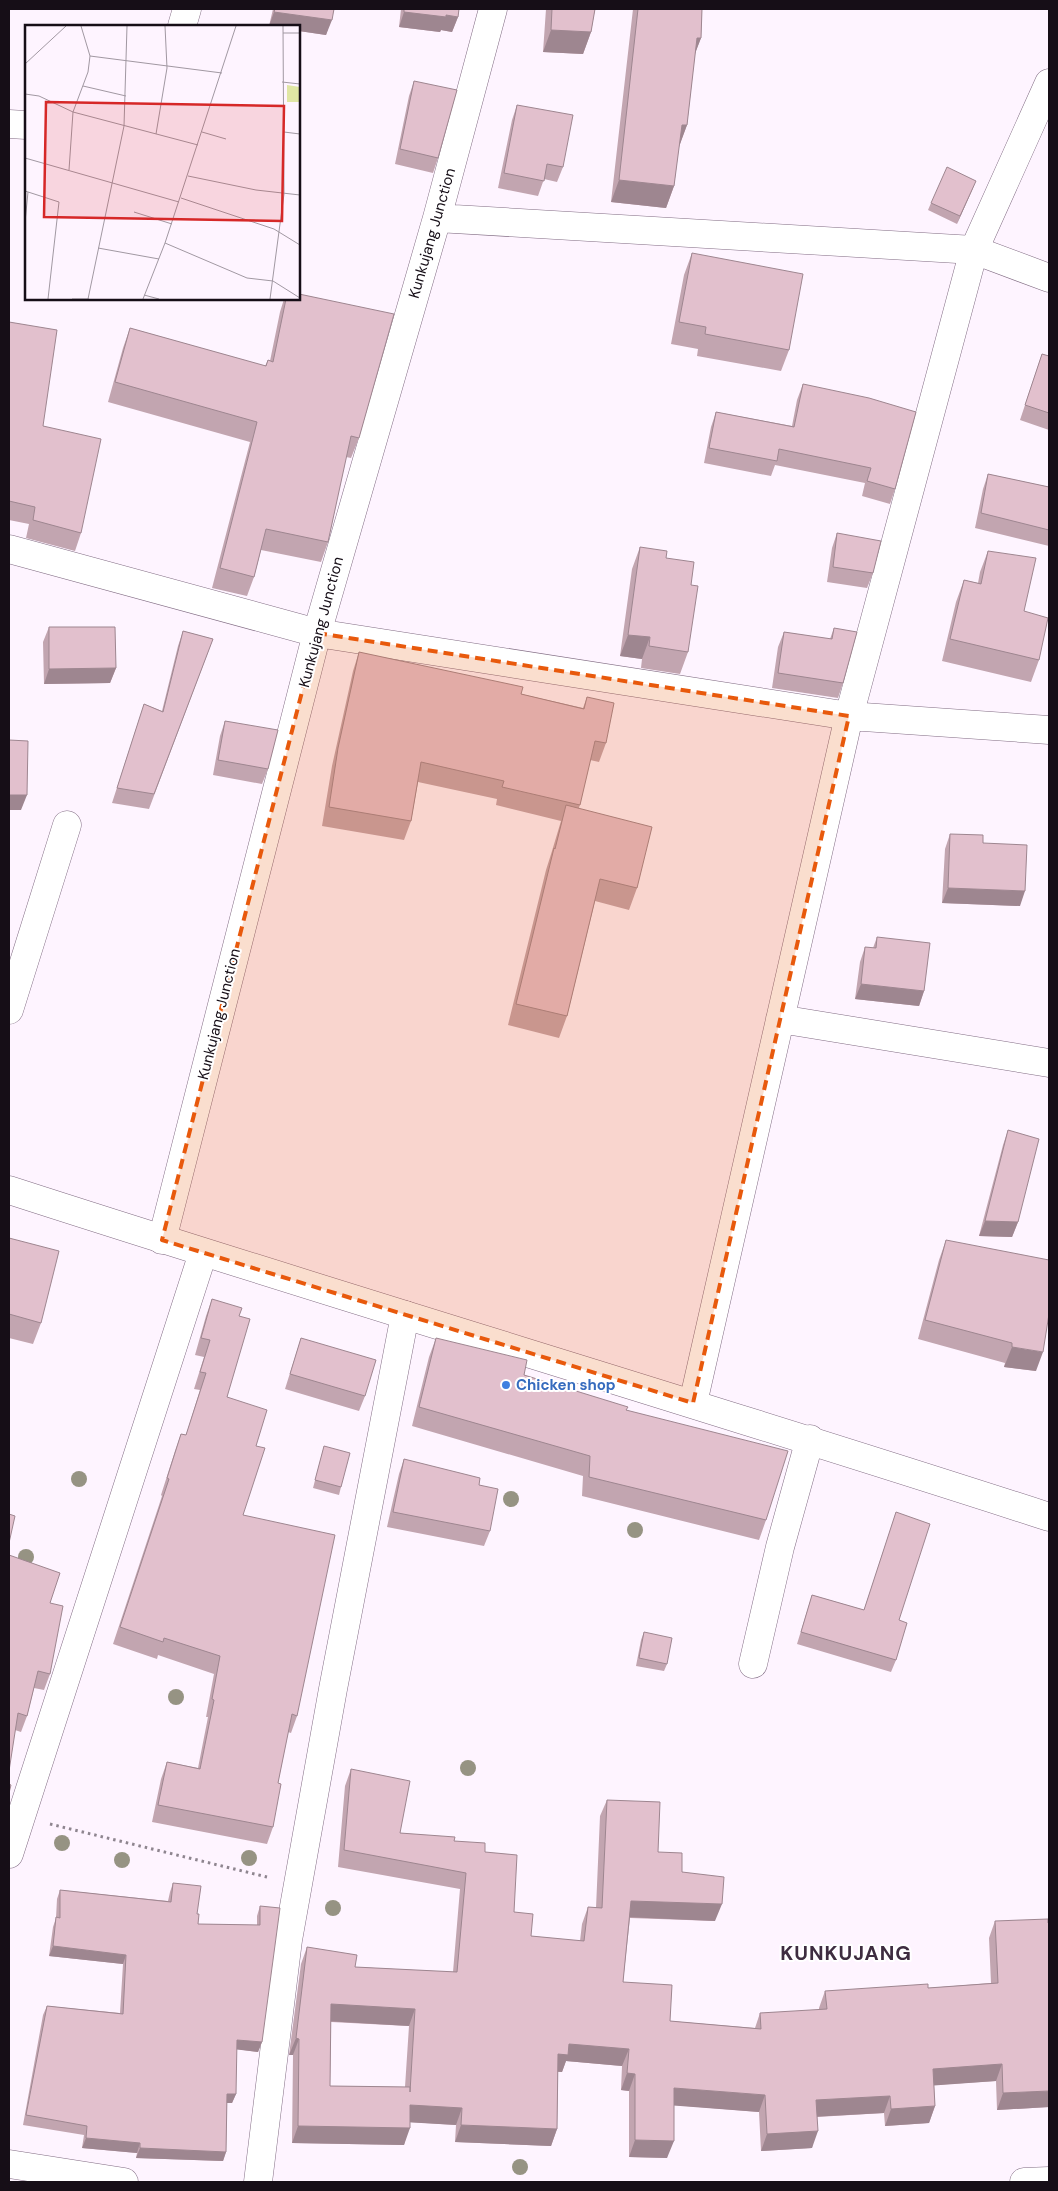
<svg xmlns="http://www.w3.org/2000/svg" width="1058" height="2191" font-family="'DM Sans',sans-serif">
  <rect width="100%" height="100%" fill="#fef4ff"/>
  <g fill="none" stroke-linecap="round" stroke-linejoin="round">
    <defs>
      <path id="minor" d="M182 26 187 9
        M9 124 26 125
        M437 218 974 250 1049 278
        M9 549 317 633 849 716 1049 730
        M9 1010 67 825
        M780 1019 1049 1063
        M162 1240 317 633 437 218 493 9
        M693 1403 849 716 974 250 1049 83
        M753 1664 780 1547 810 1439
        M9 1854 203 1253
        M9 2164 124 2182
        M258 2182 288 1940 333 1689 405 1315
        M1024 2182 1049 2181"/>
      <path id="tertiary" d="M9 1190C355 1302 704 1405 1049 1517"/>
    </defs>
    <!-- minor casing -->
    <use href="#minor" stroke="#826d84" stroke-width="29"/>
    <!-- tertiary casing -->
    <use href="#tertiary" stroke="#826d84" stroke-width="29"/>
    <!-- path -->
    <path stroke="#8e858f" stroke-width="3" stroke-dasharray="2.5 4" stroke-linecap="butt" d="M50 1824 267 1877"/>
    <!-- minor -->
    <use href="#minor" stroke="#fff" stroke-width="28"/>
    <!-- tertiary -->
    <use href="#tertiary" stroke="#fff" stroke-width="28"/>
  </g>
  <!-- trees -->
  <g fill="#969383">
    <circle cx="79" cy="1479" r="8"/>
    <circle cx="511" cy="1499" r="8"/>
    <circle cx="635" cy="1530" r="8"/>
    <circle cx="26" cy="1557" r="8"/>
    <circle cx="176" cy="1697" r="8"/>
    <circle cx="468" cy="1768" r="8"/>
    <circle cx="62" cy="1843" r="8"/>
    <circle cx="249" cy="1858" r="8"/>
    <circle cx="122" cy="1860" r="8"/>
    <circle cx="333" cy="1908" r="8"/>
    <circle cx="520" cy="2167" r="8"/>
  </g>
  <!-- wall -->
  <path fill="#c2a5b0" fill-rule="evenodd" d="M273 9H334L326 35 299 31V26H269Z
    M401 9H459L458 17 452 32 441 30 440 32 399 27Z
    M546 9H595L591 32 583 54 543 52Z
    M633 9H702L701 38 695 53 687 125 679 146 674 186 666 208 611 202Z
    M414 81 438 158 433 173 395 164 409 96Z
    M517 105 563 167 557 182 544 179 538 196 498 188 512 120Z
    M973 188 957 224 928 210 931 203Z
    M692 253 789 350 781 371 697 356 698 349 671 344 684 275Z
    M284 299H299L359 438 351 458 346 457 328 542 321 562 261 550 254 577 247 596 212 588 250 442 108 402 123 348 130 328 265 366 268 360 270 361 280 312Z
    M9 322 43 426 81 533 75 551 26 538 29 524 9 520Z
    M1042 354 1049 356V430L1020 420Z
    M803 384 895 489 890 504 862 496 865 483 775 465 771 476 704 463 711 427 716 412 792 426 797 400Z
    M988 474 1049 487V546L975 528 983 489Z
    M837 533 873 573 867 588 827 582 832 548Z
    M640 547 666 558 691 585 688 652 680 674 641 668 642 659 620 656 632 569Z
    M988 551 1024 611 1039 660 1031 682 942 661 956 602 964 580 978 583 980 572Z
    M49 627 116 668 110 683 44 684 43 642Z
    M834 628 843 683 838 698 772 688 778 647 784 632 830 639Z
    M183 631 213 639 149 809 112 803 144 704 162 711 178 646Z
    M359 652 521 694 583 708 587 697 606 743 599 762 590 760 579 808 637 888 629 910 595 901 567 1016 559 1038 508 1025 546 870 552 851 561 821 496 805 497 799 418 782 411 821 404 840 322 826 332 766 353 671Z
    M225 721 268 769 262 784 213 775 220 736Z
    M950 834 983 843 1020 906 942 903 945 849Z
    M877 937 924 991 919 1006 855 999 860 962 865 947 873 948Z
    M1008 1130 1018 1222 1012 1237 979 1236 1003 1145Z
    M9 1238 41 1323 33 1344 9 1338Z
    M946 1240 1036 1371 1004 1367 1005 1363 918 1339 939 1260Z
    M212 1299 239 1316 227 1397 256 1446 243 1515 297 1716 291 1733 288 1732 278 1783 273 1827 267 1844 152 1822 161 1779 167 1762 198 1768 208 1717H206L214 1674 158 1655 157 1659 113 1644 162 1496 161 1495 175 1451 181 1434 186 1435 200 1390 194 1389 204 1357 195 1355 206 1316Z
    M301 1338 365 1396 359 1411 285 1389Z
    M436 1338 524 1375 626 1410 766 1520 759 1540 582 1496 583 1476 412 1426 429 1357Z
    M324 1446 341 1487 339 1495 313 1488Z
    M404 1459 479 1485 490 1531 484 1546 387 1527 399 1474Z
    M896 1512 899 1620 896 1660 891 1672 797 1644 812 1595 864 1610Z
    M9 1555 50 1603V1674L44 1690 34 1688 27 1716 21 1732 15 1730Z
    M644 1632 667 1664 664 1671 636 1666 641 1640Z
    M351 1769 400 1833 454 1841 485 1852 514 1912 531 1936 580 1941 582 1924 588 1907 596 1908 600 1816 607 1800 658 1852 682 1872 715 1921 630 1918 623 1982 670 2021 755 2028 760 2013 819 2010V2008L825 1991 928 1988 991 1983 989 1938 995 1921 1049 2107 997 2110 996 2081 934 2085 935 2106 929 2123 885 2126 884 2113 817 2117 812 2148 761 2151 759 2112 674 2105 667 2158 629 2157V2091L621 2090 622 2066 566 2061 562 2072H558L557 2129 551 2146 455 2142 456 2125 410 2122 404 2145 292 2143 293 2055H289L301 1964 307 1947 355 1967 453 1972 460 1889 338 1867 345 1786ZM331 2022 409 2026 405 2087 330 2086Z
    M173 1883 197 1914 198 1924 257 1925V1916L260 1906 262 2042 258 2052 236 2049V2094L232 2103H227L226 2152 223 2161 136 2158 137 2153 82 2148 84 2135 23 2125 43 2015 47 2006 120 2013 123 1964 49 1956 53 1927 56 1918 57 1899 60 1890 168 1901 170 1892Z"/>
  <!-- shaded-wall -->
  <path fill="#9e8690" d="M274 12 332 20 326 35 299 31V26H269Z
    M404 12 446 15 458 17 452 32 441 30 440 32 399 27Z
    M551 30 591 32 583 54 543 52Z
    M697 38H701L693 59Z
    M682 125H687L679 147Z
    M619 180 674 186 666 208 611 202Z
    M976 181 973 188 957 224 960 216Z
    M628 635 650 637 642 659 620 656Z
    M116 668 110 683 44 684 49 669Z
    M9 795H27L21 810H9Z
    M948 888 1025 891 1020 906 942 903Z
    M861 984 924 991 919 1006 855 999Z
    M985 1221 1018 1222 1012 1237 979 1236Z
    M1012 1347 1043 1352 1036 1371 1004 1367Z
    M631 1901 722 1904 715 1921 625 1917Z
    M53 1946 126 1955 123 1964 49 1956Z
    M331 2004 415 2009 409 2026 325 2021Z
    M296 2038 299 2039 293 2055H289Z
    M237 2040 262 2042 258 2052 233 2049Z
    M569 2044 629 2049 622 2066 566 2061 562 2072 552 2071 558 2054Z
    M1002 2064 996 2081 927 2086 933 2069Z
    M627 2073 635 2074 629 2091 621 2090Z
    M674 2088 765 2095 759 2112 667 2105Z
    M1049 2091V2107L997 2110 1003 2093Z
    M227 2094H236L232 2103H223Z
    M890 2096 884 2113 810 2117 816 2100Z
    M410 2105 462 2108 456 2125 404 2122Z
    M935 2106 929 2123 885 2126 891 2109Z
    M461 2125 557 2129 551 2146 455 2142Z
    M298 2126 410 2128 404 2145 292 2143Z
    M818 2131 812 2148 761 2151 767 2134Z
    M86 2138 140 2143 137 2153 82 2148Z
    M635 2140 674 2141 667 2158 629 2157Z
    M140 2148 226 2152 223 2161 136 2158Z"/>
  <!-- building -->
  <path fill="#e2c0cd" stroke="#9e8690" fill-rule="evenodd" d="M275 9H334L332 20 274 12Z
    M404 9H459L458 17 446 15V17L404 12Z
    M552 9H595L591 32 551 30Z
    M638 9H702L701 38H697L687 125H682L674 186 619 180Z
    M414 81 457 90 438 158 400 149Z
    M517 105 573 115 563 167 547 164 544 181 504 173Z
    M947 167 976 181 960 216 931 203Z
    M692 253 803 274 789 350 705 334 706 327 679 322Z
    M299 294 394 314 359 438 351 436 328 542 266 529 254 577 220 568 257 422 115 382 130 328 266 366 268 360 273 362 286 299H299Z
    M9 322 57 330 43 426 101 439 81 533 33 520 35 507 9 501Z
    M1042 354 1049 356V413L1025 405Z
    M803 384 869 398 916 412 895 489 867 481 871 468 779 449 777 461 709 448 716 412 794 427Z
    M988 474 1049 487V530L981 513Z
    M837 533 881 541 873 573 833 567Z
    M640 547 667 551 666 558 694 562 691 585 698 586 688 652 649 646 650 637 628 635Z
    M988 551 1036 558 1024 611 1048 618 1039 660 950 639 964 580 981 584Z
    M49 627H115L116 668 49 669Z
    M834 628 857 632 843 683 778 673 784 632 832 639Z
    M183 631 213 639 154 794 117 788 144 704 163 712Z
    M359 652 523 687 521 694 584 709 587 697 614 703 606 743 595 741 580 805 502 787 504 781 421 762 411 821 329 807 338 748Z
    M225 721 278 730 268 769 218 760Z
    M9 740 28 741 27 795H9Z
    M566 805 652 827 637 888 600 879 567 1016 516 1004 554 848 555 849Z
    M950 834 983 835V843L1027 845 1025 891 948 888Z
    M877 937 930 943 924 991 861 984 865 947 876 948Z
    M1008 1130 1039 1139 1018 1222 985 1221Z
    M9 1238 59 1251 41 1323 9 1314Z
    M946 1240 1049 1260V1314L1043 1352 1012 1347V1343L925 1320Z
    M212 1299 242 1308 239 1316 250 1319 227 1397 267 1410 256 1446 265 1448 243 1515 335 1535 297 1716 292 1714 278 1783 281 1784 273 1827 158 1805 167 1762 200 1769 214 1700 212 1699 220 1656 164 1638 163 1642 120 1627 169 1479 167 1478 181 1434 186 1435 206 1373 200 1372 210 1340 201 1338Z
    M301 1338 376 1360 365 1396 290 1374Z
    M436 1338 527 1360 524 1375 628 1407 626 1410 788 1451 766 1520 589 1477 590 1456 419 1407Z
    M324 1446 350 1453 341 1487 315 1480Z
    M404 1459 480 1478 479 1485 498 1489 490 1531 393 1512Z
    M896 1512 930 1524 899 1620 907 1623 896 1660 801 1632 812 1595 864 1610Z
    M9 1514 15 1516 9 1543Z
    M9 1555 60 1573 50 1603 63 1606 50 1674 38 1671 27 1716 18 1713 9 1771Z
    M644 1632 672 1638 667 1664 639 1658Z
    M351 1769 410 1781 400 1833 455 1837 454 1841 485 1843V1852L517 1855 514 1912 533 1914 531 1936 584 1941 588 1907 602 1908 607 1800 660 1802 658 1852 682 1853V1872L724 1877 722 1904 631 1901 623 1982 672 1985 670 2021 761 2029 760 2013 827 2009 825 1991 928 1984V1988L998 1983 995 1921 1048 1919V1923H1049V2091L1003 2093 1002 2064 933 2069 935 2106 891 2109 890 2096 816 2100 818 2131 767 2134 765 2095 674 2088V2141L635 2140V2074L627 2073 629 2049 569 2044 568 2055 558 2054 557 2129 461 2125 462 2108 410 2105V2128L298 2126 299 2039 296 2038 307 1947 357 1955 355 1967 457 1972 466 1873 344 1850ZM331 2004 415 2009 410 2092V2087L330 2086Z
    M9 1784 11 1785 9 1793Z
    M173 1883 201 1886 197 1914H199L198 1924 260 1925V1906L280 1908 262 2042 237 2040 236 2094H227L226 2152 140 2148V2143L86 2138 87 2126 26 2115 47 2006 123 2014 126 1955 53 1946 56 1917 60 1918V1890L171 1902Z"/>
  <!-- marked area -->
  <path fill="#e8590c" fill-opacity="0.2" stroke="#e8590c" stroke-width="4" stroke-dasharray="10 6" stroke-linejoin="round" d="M317 633 849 716 693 1403 162 1240Z"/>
  <!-- markers -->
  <circle fill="#3f7fe0" stroke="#fff" stroke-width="2" cx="506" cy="1385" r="5"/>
  <g text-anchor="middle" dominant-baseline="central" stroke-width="4" stroke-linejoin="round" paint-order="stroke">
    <!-- street labels -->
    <g font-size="15" fill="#160e17" stroke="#fff">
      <text transform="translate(432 233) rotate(-74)">Kunkujang Junction</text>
      <text transform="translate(321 622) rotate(-75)">Kunkujang Junction</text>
      <text transform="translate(219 1014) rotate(-76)">Kunkujang Junction</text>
    </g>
    <!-- shop labels -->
    <g font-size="15" font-weight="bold" fill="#366cbe" stroke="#fff" text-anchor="start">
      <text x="516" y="1385">Chicken shop</text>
    </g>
    <!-- district labels -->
    <g font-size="20" font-weight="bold" letter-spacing="1" fill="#3e2c40" stroke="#fff">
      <text x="846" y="1953">KUNKUJANG</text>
    </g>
  </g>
  <!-- overview -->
  <g transform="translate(25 25)">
    <rect width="275" height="275" fill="#fef4ff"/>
    <path d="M262 60 275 62V77H262Z" fill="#e0e6a4"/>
    <path fill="none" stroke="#a198a2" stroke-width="1" d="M258 8H275M65 31 197 48M0 39 41 1M257 57 275 59M58 61 101 71M0 69 14 71 48 87 173 120M177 107 201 114M259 107 275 109M131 109 142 43 140 1M0 133 154 177M44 145 48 87 63 47 65 31 56 1M163 151 231 165 275 170M0 166 34 177 23 274M156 173 249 204 275 220M109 187 147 199M0 197 3 167M140 218 222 253 248 256 275 273M73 223 134 234M119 270 134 274M47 274H64M63 274 99 101 102 1M118 274 140 218 211 1M245 274 259 169 258 1"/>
    <path fill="#d62828" fill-opacity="0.15" stroke="#d62828" stroke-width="2.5" d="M21 77 259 81 257 196 19 192Z"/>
    <rect width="275" height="275" fill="none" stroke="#160e17" stroke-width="2.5"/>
  </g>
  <!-- border -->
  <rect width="1058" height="2191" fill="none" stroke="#160e17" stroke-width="20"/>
</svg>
